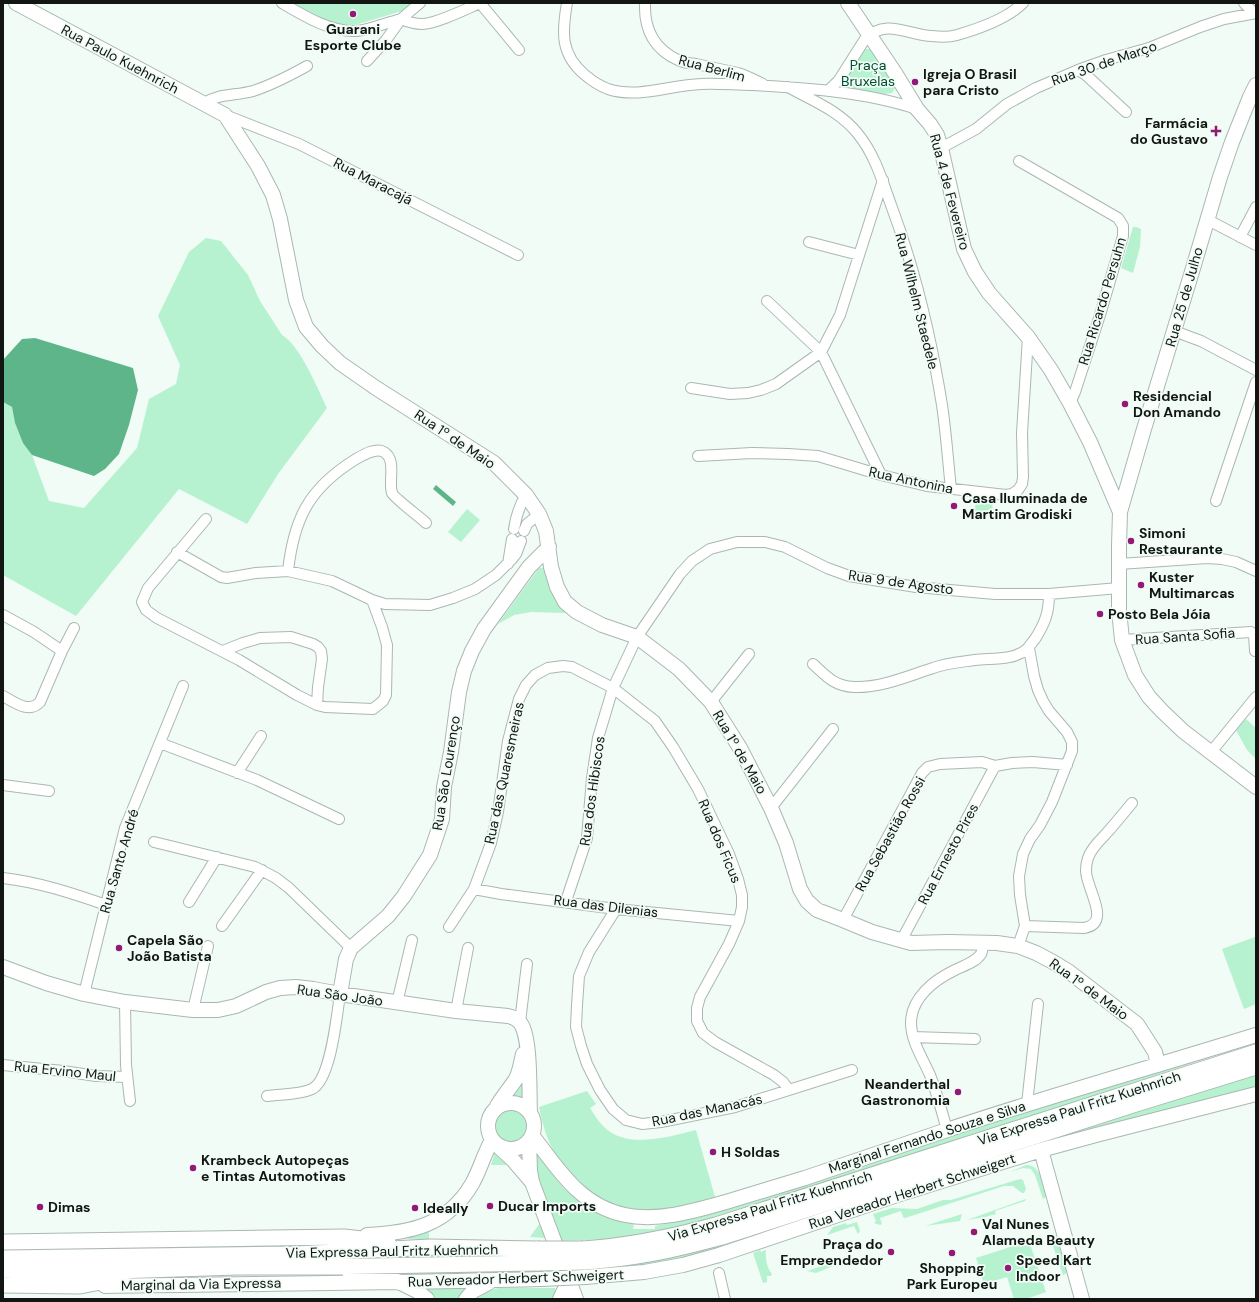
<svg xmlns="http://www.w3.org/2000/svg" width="1259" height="1302" font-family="'DM Sans',sans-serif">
  <rect width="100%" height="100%" fill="#f0fcf5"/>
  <!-- green -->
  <path fill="#b6f2d0" d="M291 3H411L402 11 355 25 333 23Z
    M866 49H873L896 86 892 93 884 94 848 90 846 88 843 81 860 51Z
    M1133 227H1136L1141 229 1140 247 1133 273 1121 268Z
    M206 238 221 241 248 275 260 301 282 335C299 344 318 389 327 408L278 474 247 524 179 489 76 616 3 575V402L12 407 15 423 23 442 32 455 49 501 84 508 137 448 149 399 176 384 180 365 158 316 189 252Z
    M976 498 993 500 992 512 975 511Z
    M467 509 480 520 461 542 448 532Z
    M539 568H544L556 596 567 613 531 612 514 615 498 624Z
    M1246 719 1256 728V759L1247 750 1236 730Z
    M1255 937 1256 939V1004L1244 1009 1222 949Z
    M1249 1044 1098 1095 691 1225 645 1235 614 1239 559 1241 532 1168 533 1154 538 1151C550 1173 564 1193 587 1206 599 1213 621 1218 634 1223L633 1229H655V1226L689 1219 1034 1108Z
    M1256 1075V1088L695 1255 639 1268 570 1271 623 1266 679 1255 1070 1131Z
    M525 1079 526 1102 521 1100 510 1098 511 1092Z
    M587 1091 596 1104 590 1108C594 1114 598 1121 603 1126 626 1150 668 1137 696 1130L715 1197C697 1202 680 1209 662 1210 646 1211 628 1210 613 1205 593 1197 562 1170 553 1150 546 1137 542 1122 539 1107Z
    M492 1127a19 19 0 1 1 38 0a19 19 0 1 1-38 0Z
    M495 1152 514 1165H491Z
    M1026 1165C1041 1164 1043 1186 1046 1197L1043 1199 1035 1175 1031 1169 1023 1168 1010 1172Z
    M1020 1179 1023 1180 1026 1189 1024 1193H1022L1013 1186H1004L905 1218 903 1217 901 1211 880 1218 882 1224 880 1225 874 1223 876 1221 873 1214 892 1208 917 1209 943 1200H951Z
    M1026 1199 1025 1201 995 1211 996 1214 985 1217 967 1220Z
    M962 1214 960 1221 925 1226Z
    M857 1222 860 1231 858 1234 854 1226 827 1235 833 1227 846 1223 847 1225Z
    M540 1223 546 1238 530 1237Z
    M429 1228V1240L409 1239 405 1237Z
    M1029 1241 1046 1292 1026 1299H1014L1007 1277 984 1284 976 1258Z
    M1058 1241 1067 1273 1063 1275 1052 1243Z
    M760 1250 761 1252 766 1250C765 1259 767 1268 772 1274L771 1276H767V1282L763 1283 753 1253Z
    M834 1262 838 1264 816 1273 807 1271Z
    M378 1271H552V1275L399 1277Z
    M418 1285H469L458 1299H437Z
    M498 1288H555L556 1293 553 1299H476L483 1293Z"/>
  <!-- water -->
  <path fill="#5fb58a" d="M35 338 133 368 138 390 129 425 119 454 105 469 94 476 32 455 23 443 15 423 12 407 3 402V360L22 339Z
    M436 485 456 502 453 506 433 489Z"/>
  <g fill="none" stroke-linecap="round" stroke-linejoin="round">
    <defs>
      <path id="street" d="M282 3C304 16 330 32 356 31 367 31 388 22 401 19
        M480 3 519 50
        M567 3C562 32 560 54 585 75 591 80 600 86 608 89 638 99 670 85 701 84 718 83 735 85 752 85 806 88 866 92 917 109
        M645 3C644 29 654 49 678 60 683 63 690 63 696 64 710 67 724 70 738 73 747 76 755 80 763 84
        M1244 3 1254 13
        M401 19C408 22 414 24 422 24 436 24 466 9 480 3
        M367 61 386 40 401 19 420 3
        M1078 70 1086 75 1126 112
        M788 87C813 101 840 111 858 134 875 155 882 180 891 205 915 269 931 337 942 405 946 432 948 461 951 489
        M828 91 839 80 865 39C887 17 909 36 932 36 940 37 950 37 957 35 978 29 1008 18 1023 3
        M202 104C219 93 235 96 253 91 272 85 289 76 307 66
        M225 115 299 144 518 255
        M941 148 976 129 1007 104 1036 88 1078 70 1106 60 1149 48 1200 27 1224 19 1256 13
        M1019 161 1118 218 1123 226V236L1100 315 1075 392 1070 403
        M1206 219 1256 245
        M1240 237 1256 207
        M809 242 859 255
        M767 301 821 352 881 475
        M1174 331 1201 341 1256 370
        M691 388 730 394 748 393 761 390 776 384 821 352 840 315 883 180
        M698 456 752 453 788 454 818 456 881 475 927 486 1006 495 1012 494 1018 490 1022 484 1023 477 1022 433 1028 337
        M1216 501 1256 382
        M206 519 148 588 142 602 146 610 157 618 239 660 297 695 317 705 325 707 373 709 383 701 386 695 387 645 382 627 372 600
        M514 529C516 516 519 506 526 495
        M524 531 527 524 539 514
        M177 552 221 577 227 578 256 573 288 571 332 581 372 600 385 604 430 605 453 598 475 589 496 575 512 559 516 554 521 541
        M508 564 512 539
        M1119 564 1207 558 1222 559 1236 562 1256 571
        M288 571C294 518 309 488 356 459 363 455 376 447 384 452 397 460 388 481 392 493 394 498 420 517 426 523
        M3 615 34 632 62 651
        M1122 640 1251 632 1254 635 1255 651
        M223 651 243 643 260 638 291 637 313 644 318 647 321 651 322 659 318 687 317 705
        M813 664C826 676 834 686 854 687 881 688 908 676 933 668 946 663 961 662 975 660 992 658 1013 661 1027 649 1030 646 1032 642 1035 639 1045 623 1049 613 1049 594
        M3 696C14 702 29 714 40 702L62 651 74 628
        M711 702 749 654
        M160 743 257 780 339 819
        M1211 752 1256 697
        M237 773 261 736
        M3 785 49 791
        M771 808 833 729
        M154 842 255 867 276 878 289 888 351 948
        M3 878C38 882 72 893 106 905
        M474 889 501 894 616 909 739 921
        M566 901 587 838 592 778 598 738 613 688 637 637 680 574 692 561 710 549 737 542H765L785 547 827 568 849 576 916 587 995 594H1049L1119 588
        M189 902 217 857
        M616 909 589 952 579 976 577 1005 576 1027 581 1046 587 1064 600 1090 613 1109 626 1120 642 1124 661 1122 735 1107 852 1070
        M843 920 922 773 928 767 940 764 982 762 995 766 1012 763 1033 762 1067 765
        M222 926 262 870
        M1025 926 1084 928C1113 923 1085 887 1086 870 1086 866 1087 861 1088 858 1091 849 1098 842 1104 836 1114 825 1123 814 1132 803
        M449 927 474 889 491 843 498 812 508 741 519 699 526 685 535 675 548 668 563 666 572 667 613 688 655 721 673 747 698 789 729 854 738 879 742 895V907L739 921 729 944 700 997 697 1008V1021L703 1033 715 1042 774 1075 783 1082 789 1090
        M901 941 995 766
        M1018 946 1025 926 1020 895 1019 876 1023 854 1030 839 1040 825 1052 802 1072 751V742L1067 732 1049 711 1043 701 1038 690 1034 676 1029 648
        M84 994 125 828 183 686
        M125 1002 126 1065 130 1101
        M397 1003 412 940
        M193 1010 208 946
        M456 1011 468 948
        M520 1022 527 964
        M913 1037 975 1039
        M3 1065 63 1071 96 1076 127 1077
        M267 1096C281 1094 299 1095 312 1089 331 1080 337 1014 340 994
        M1027 1104 1038 1004
        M947 1130C942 1112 937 1093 930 1075 923 1059 911 1041 911 1023 911 998 934 980 955 970 963 966 976 962 981 954 983 950 983 947 983 942
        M719 1273 725 1299"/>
      <path id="secondary" d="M16 3 225 115 258 166 273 195 280 219 296 300 306 327 322 346 340 363 376 388 494 463 526 495 539 514 546 531 551 567 557 587 565 602 577 612 602 625 637 637 679 669 711 702 740 748 771 808 786 843 800 889 807 901 817 910 843 920 872 932 911 943 948 942 997 943 1018 946 1036 953 1053 962 1068 971 1137 1024 1155 1052 1158 1065
        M848 3 895 73 917 109 930 124 937 135 941 148 964 249 975 272 989 293 1028 337 1051 370 1070 403 1090 442 1120 512
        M1256 85 1250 97 1232 142 1220 177 1191 275 1144 429 1120 512 1119 546V610L1122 640 1135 675 1149 697 1162 711 1183 731 1256 787
        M3 967 46 983 84 994 125 1002 193 1010H218L236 1006 266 992 280 988 296 987 313 989 340 994 456 1011 508 1016C513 1017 518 1019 521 1024 531 1039 529 1092 530 1113
        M340 994 346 959 351 948 388 916 404 896 430 855 442 819 444 787 451 752 459 692 464 671 472 651 484 629 529 567 549 547
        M488 1126a23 23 0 1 1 46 0a23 23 0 1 1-46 0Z
        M497 1106C503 1096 510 1088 516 1079 520 1071 521 1062 523 1054
        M532 1135C558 1169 580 1206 625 1215 658 1222 694 1211 726 1202 752 1194 779 1186 805 1178 852 1162 900 1146 947 1130 1049 1096 1153 1067 1256 1035
        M529 1141 530 1171 532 1182 576 1299
        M499 1147 513 1160 531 1181
        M1041 1150 1082 1299
        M367 1235C411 1233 448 1225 472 1184 480 1170 484 1154 492 1140
        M585 1277 644 1272 683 1265 719 1255 894 1196 1041 1150 1096 1135 1256 1094
        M401 1283 417 1291 427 1299
        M105 1286C250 1284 395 1283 541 1279
        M466 1299 473 1291 490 1282
        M560 1299 569 1280"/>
      <path id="primary" d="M3 1242 344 1237 388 1242
        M583 1249C628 1246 672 1237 716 1225L1256 1052
        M3 1258 297 1254 430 1247 538 1249
        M584 1262C634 1259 674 1250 722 1237L1136 1104 1256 1067
        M3 1270 85 1272 237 1267H319L539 1263
        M350 1273 399 1282
        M3 1285 80 1286 122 1278"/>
    </defs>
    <!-- street casing -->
    <use href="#street" stroke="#abb8b0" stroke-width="12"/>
    <!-- secondary casing -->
    <use href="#secondary" stroke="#abb8b0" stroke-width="16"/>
    <!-- primary casing -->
    <use href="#primary" stroke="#abb8b0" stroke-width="17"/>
    <!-- street -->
    <use href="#street" stroke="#fff" stroke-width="10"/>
    <!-- secondary -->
    <use href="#secondary" stroke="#fff" stroke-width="14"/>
    <!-- primary -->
    <use href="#primary" stroke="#fff" stroke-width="15"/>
    <defs>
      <path id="secondary-bridge" d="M541 1279 585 1277"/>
      <path id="primary-bridge" d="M538 1249H583
        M539 1263 584 1262"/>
    </defs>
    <!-- secondary-bridge casing -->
    <use href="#secondary-bridge" stroke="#abb8b0" stroke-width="16" stroke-linecap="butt"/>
    <!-- primary-bridge casing -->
    <use href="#primary-bridge" stroke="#abb8b0" stroke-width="17" stroke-linecap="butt"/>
    <!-- secondary-bridge -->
    <use href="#secondary-bridge" stroke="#fff" stroke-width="14"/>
    <!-- primary-bridge -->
    <use href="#primary-bridge" stroke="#fff" stroke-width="15"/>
  </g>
  <!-- markers -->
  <g fill="#931976" stroke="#f0fcf5" stroke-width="1.5">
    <circle cx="353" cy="14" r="4"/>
    <circle cx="915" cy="82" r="4"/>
    <path d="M1214 125h4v4h4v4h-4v4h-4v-4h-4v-4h4z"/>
    <circle cx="1125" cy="404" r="4"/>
    <circle cx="954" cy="506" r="4"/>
    <circle cx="1131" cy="541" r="4"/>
    <circle cx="1141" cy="585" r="4"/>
    <circle cx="1100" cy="614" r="4"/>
    <circle cx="119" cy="948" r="4"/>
    <circle cx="958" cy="1092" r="4"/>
    <circle cx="713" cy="1152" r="4"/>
    <circle cx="193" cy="1168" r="4"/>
    <circle cx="490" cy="1206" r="4"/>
    <circle cx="40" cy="1207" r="4"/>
    <circle cx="415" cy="1208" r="4"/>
    <circle cx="974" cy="1232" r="4"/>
    <circle cx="891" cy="1252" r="4"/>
    <circle cx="952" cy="1253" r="4"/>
    <circle cx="1008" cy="1268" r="4"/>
  </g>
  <g text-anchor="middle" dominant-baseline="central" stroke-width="3.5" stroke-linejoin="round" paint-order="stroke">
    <!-- poi labels -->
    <g font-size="14" font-weight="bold" fill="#111613" stroke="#f0fcf5" text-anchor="start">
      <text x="353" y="29" text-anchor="middle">Guarani<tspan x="353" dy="16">Esporte Clube</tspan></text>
      <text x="923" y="74">Igreja O Brasil<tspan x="923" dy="16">para Cristo</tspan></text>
      <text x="1208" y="123" text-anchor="end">Farmácia<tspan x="1208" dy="16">do Gustavo</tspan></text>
      <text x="1133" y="396">Residencial<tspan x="1133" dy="16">Don Amando</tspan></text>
      <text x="962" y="498">Casa Iluminada de<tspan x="962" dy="16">Martim Grodiski</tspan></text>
      <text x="1139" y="533">Simoni<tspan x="1139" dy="16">Restaurante</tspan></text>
      <text x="1149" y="577">Kuster<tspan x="1149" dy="16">Multimarcas</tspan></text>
      <text x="1108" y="614">Posto Bela Jóia</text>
      <text x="127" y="940">Capela São<tspan x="127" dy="16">João Batista</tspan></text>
      <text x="950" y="1084" text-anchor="end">Neanderthal<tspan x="950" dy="16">Gastronomia</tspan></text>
      <text x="721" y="1152">H Soldas</text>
      <text x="201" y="1160">Krambeck Autopeças<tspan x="201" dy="16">e Tintas Automotivas</tspan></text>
      <text x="498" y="1206">Ducar Imports</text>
      <text x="48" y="1207">Dimas</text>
      <text x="423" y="1208">Ideally</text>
      <text x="982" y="1224">Val Nunes<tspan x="982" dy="16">Alameda Beauty</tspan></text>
      <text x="883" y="1244" text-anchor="end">Praça do<tspan x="883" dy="16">Empreendedor</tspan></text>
      <text x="1016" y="1260">Speed Kart<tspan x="1016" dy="16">Indoor</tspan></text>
      <text x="952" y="1268" text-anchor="middle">Shopping<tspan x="952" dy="16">Park Europeu</tspan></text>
    </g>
    <!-- street labels -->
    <g font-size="14" fill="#111613" stroke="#f0fcf5">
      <text transform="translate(120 59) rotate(28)">Rua Paulo Kuehnrich</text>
      <text transform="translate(1104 63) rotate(-19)">Rua 30 de Março</text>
      <text transform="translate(712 68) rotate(15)">Rua Berlim</text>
      <text transform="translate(373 181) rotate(27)">Rua Maracajá</text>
      <text transform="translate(950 192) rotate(75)">Rua 4 de Fevereiro</text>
      <text transform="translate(1184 297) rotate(-74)">Rua 25 de Julho</text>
      <text transform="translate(917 301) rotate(76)">Rua Wilhelm Staedele</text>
      <text transform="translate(1102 301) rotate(-73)">Rua Ricardo Persuhn</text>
      <text transform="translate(455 439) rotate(34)">Rua 1º de Maio</text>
      <text transform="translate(911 480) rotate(12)">Rua Antonina</text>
      <text transform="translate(901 582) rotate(8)">Rua 9 de Agosto</text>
      <text transform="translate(1185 636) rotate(-4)">Rua Santa Sofia</text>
      <text transform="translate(740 752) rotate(60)">Rua 1º de Maio</text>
      <text transform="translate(446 773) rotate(-81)">Rua São Lourenço</text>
      <text transform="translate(504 773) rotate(-78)">Rua das Quaresmeiras</text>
      <text transform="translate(592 791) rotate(-82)">Rua dos Hibiscos</text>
      <text transform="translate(890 834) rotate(-61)">Rua Sebastião Rossi</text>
      <text transform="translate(720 841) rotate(67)">Rua dos Ficus</text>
      <text transform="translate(948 854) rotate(-62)">Rua Ernesto Pires</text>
      <text transform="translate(119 861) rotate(-74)">Rua Santo André</text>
      <text transform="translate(606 906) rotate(7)">Rua das Dilenias</text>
      <text transform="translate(1089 989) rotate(36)">Rua 1º de Maio</text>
      <text transform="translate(340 995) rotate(8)">Rua São João</text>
      <text transform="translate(65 1071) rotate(6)">Rua Ervino Maul</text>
      <text transform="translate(1079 1108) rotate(-18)">Via Expressa Paul Fritz Kuehnrich</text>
      <text transform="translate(707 1110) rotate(-12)">Rua das Manacás</text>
      <text transform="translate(927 1137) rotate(-18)">Marginal Fernando Souza e Silva</text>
      <text transform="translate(912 1191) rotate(-18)">Rua Vereador Herbert Schweigert</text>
      <text transform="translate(770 1206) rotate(-17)">Via Expressa Paul Fritz Kuehnrich</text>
      <text transform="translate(392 1251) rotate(-1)">Via Expressa Paul Fritz Kuehnrich</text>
      <text transform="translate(516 1278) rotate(-2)">Rua Vereador Herbert Schweigert</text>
      <text transform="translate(201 1284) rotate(-1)">Marginal da Via Expressa</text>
    </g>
    <!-- park labels -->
    <g font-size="14" fill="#034c30" stroke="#f0fcf5">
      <text x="868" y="65">Praça<tspan x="868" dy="16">Bruxelas</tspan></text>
    </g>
  </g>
  <!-- border -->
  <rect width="1259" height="1302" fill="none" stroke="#111613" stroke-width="8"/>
</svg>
